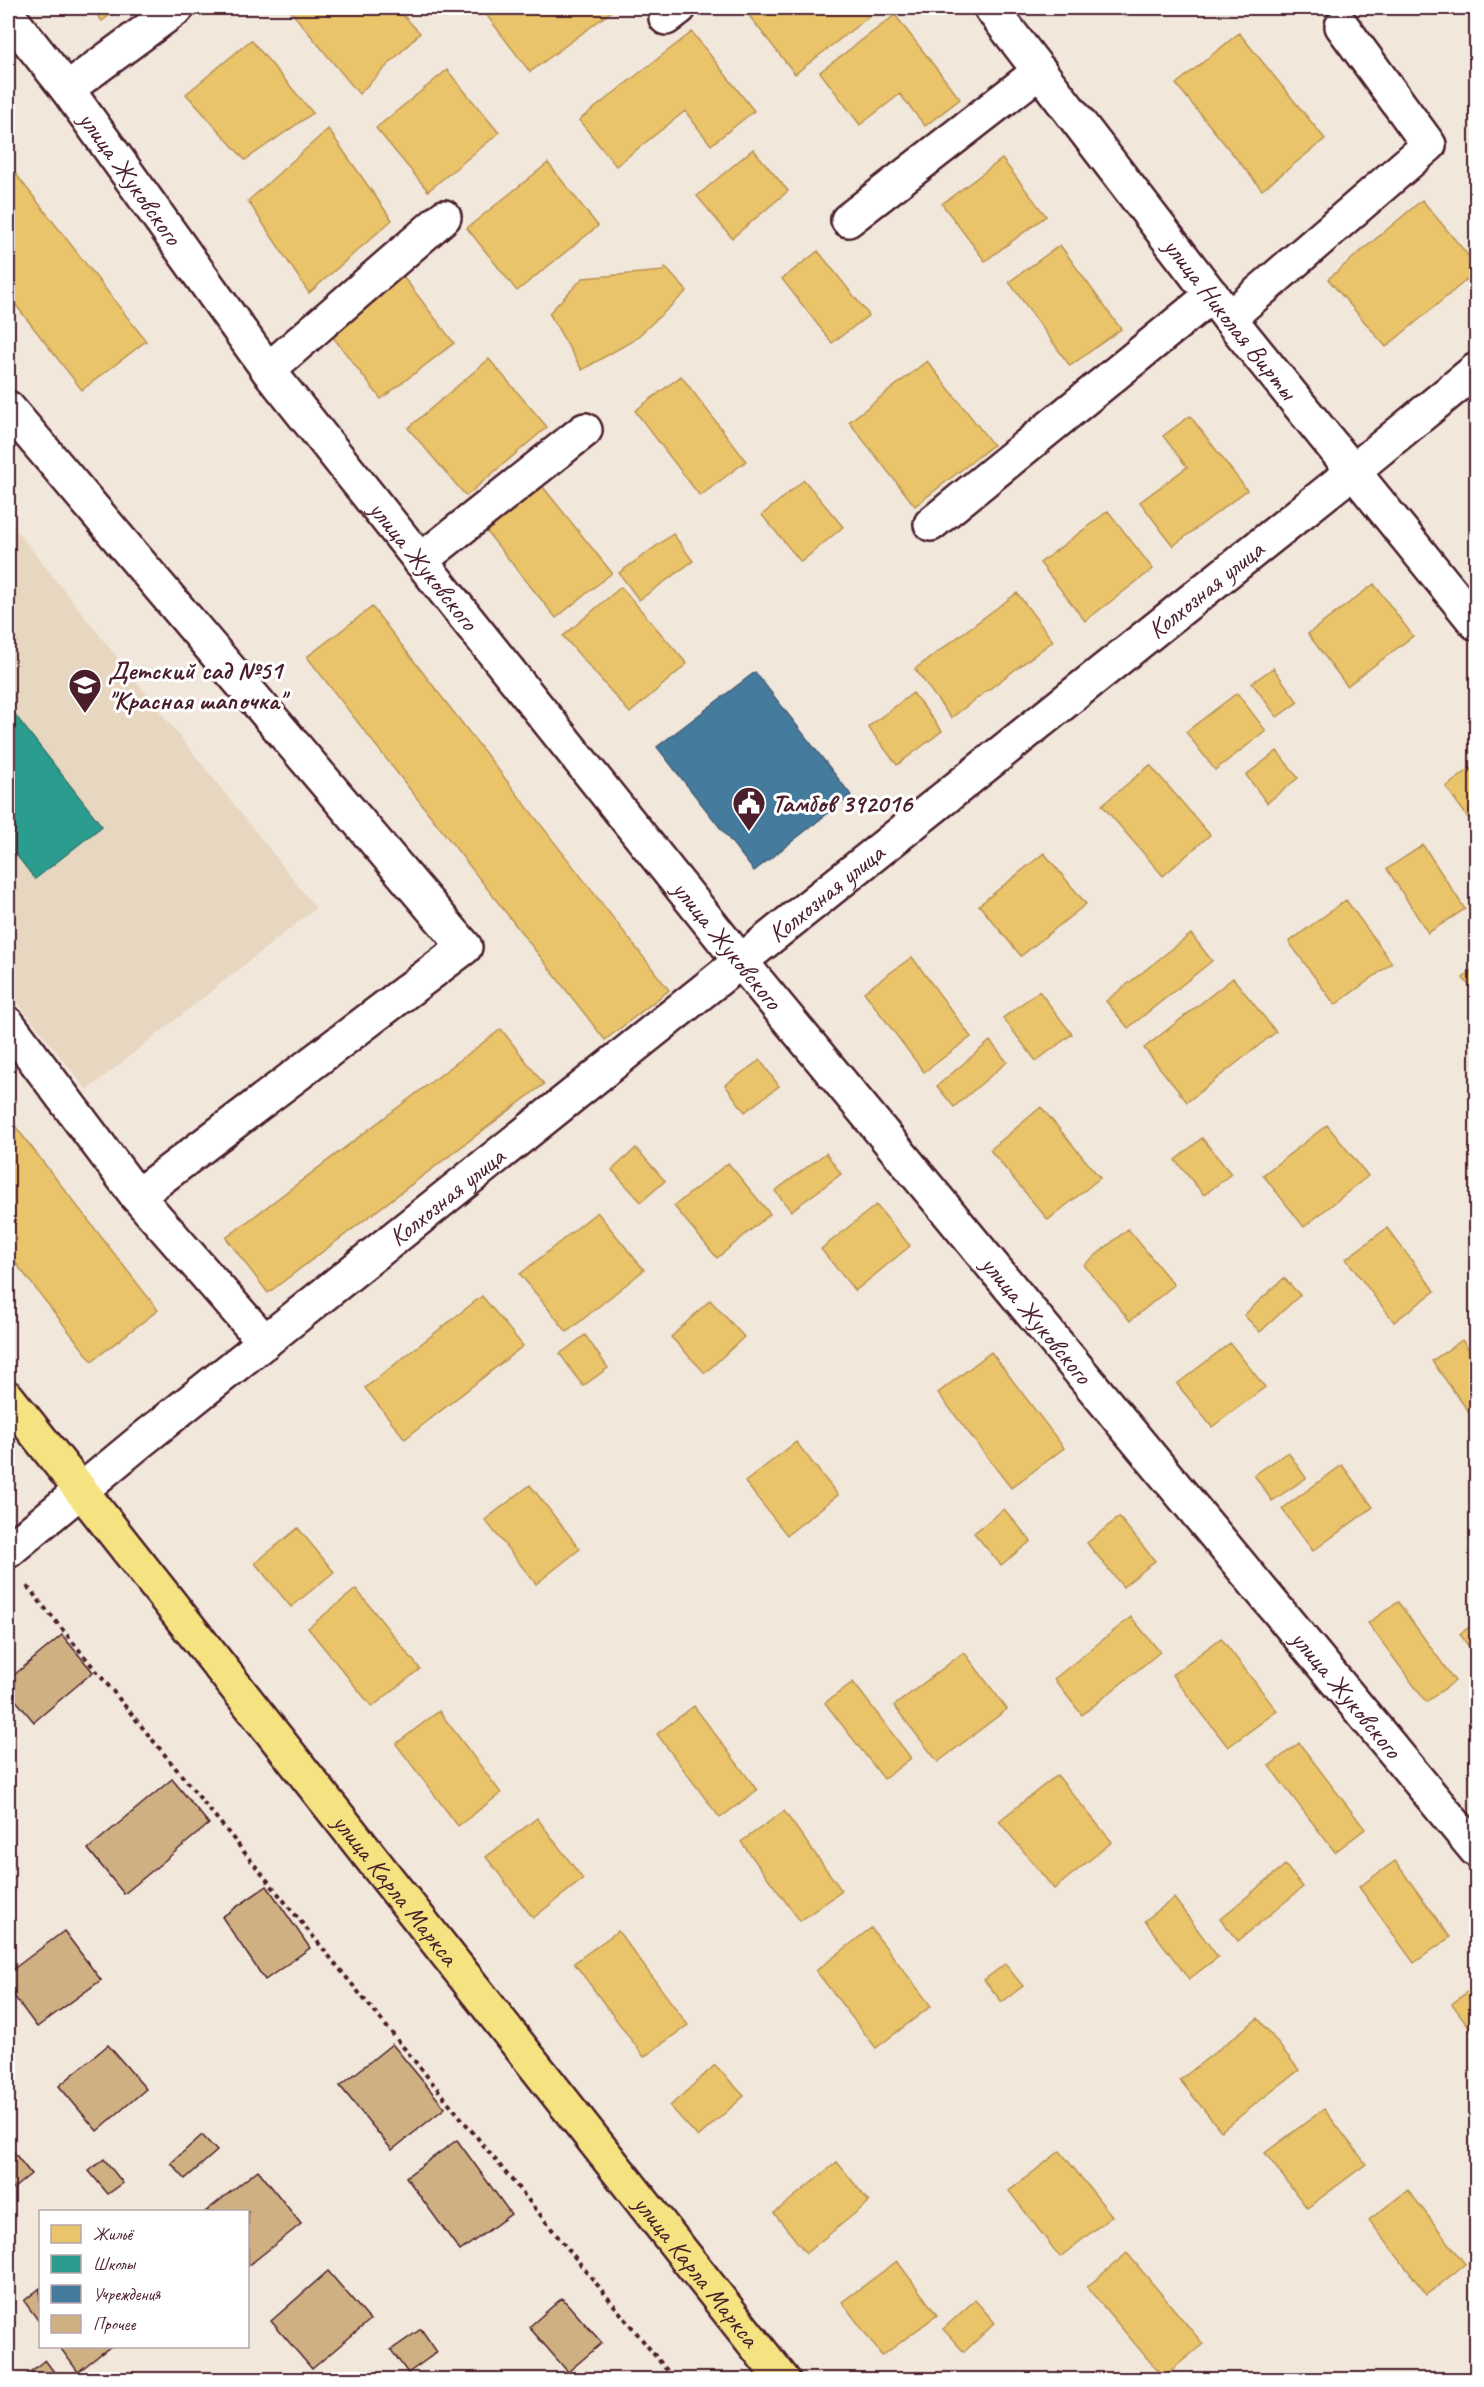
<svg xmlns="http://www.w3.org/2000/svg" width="1484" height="2387" font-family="Caveat,sans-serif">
  <rect width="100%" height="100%" fill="#f1e7da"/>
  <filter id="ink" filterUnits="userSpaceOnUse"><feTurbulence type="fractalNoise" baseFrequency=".0167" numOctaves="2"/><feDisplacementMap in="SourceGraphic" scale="12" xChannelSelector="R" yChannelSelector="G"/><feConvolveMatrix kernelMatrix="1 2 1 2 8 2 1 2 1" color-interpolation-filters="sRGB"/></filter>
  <g filter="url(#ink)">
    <!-- built -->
    <path fill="#e7d6c0" d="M8 520 316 908 87 1090 8 990Z"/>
    <!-- homes -->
    <path fill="#e9c46a" stroke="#b99257" stroke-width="1.5" d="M91 8H119L102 21Z
      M288 8H396L420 33 359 94Z
      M493 8H616L530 72 485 13Z
      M743 8H880L795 74Z
      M895 15 960 99 925 126 900 94 860 125 820 72Z
      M692 32 754 111 711 145 685 111 616 166 579 120Z
      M1239 33 1325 139 1262 190 1176 84Z
      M251 40 313 113 245 160 186 94Z
      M447 70 499 133 428 191 376 128Z
      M328 129 392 220 309 293 248 201Z
      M753 149 788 191 732 238 697 196Z
      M1002 159 1046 216 985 261 942 204Z
      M548 163 598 226 517 291 467 228Z
      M8 164 146 341 82 390 8 295Z
      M1422 200 1476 265V272L1386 347 1328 279Z
      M1060 245 1121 329 1070 366 1009 282Z
      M818 251 869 315 832 343 782 279Z
      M665 267 687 291 634 340 582 370 549 313 583 278 664 271Z
      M402 275 454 343 381 399 329 332Z
      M489 359 547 427 466 496 408 428Z
      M927 361 993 445 915 506 849 422Z
      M681 376 746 461 700 496 635 411Z
      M1190 416 1247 490 1173 546 1140 502 1187 467 1163 436Z
      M804 480 843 527 801 562 762 515Z
      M539 482 612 573 556 618 483 527Z
      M1108 511 1153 569 1085 621 1040 563Z
      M673 534 693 561 639 600 619 573Z
      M1374 584 1413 636 1347 686 1308 634Z
      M621 587 687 664 630 713 563 636Z
      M1017 593 1053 641 951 718 915 669Z
      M372 607 669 990 605 1040 307 657Z
      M1273 668 1298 702 1277 717 1252 683Z
      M913 693 942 731 897 765 868 727Z
      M1237 693 1266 731 1215 770 1186 732Z
      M1277 751 1298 778 1267 803 1246 775Z
      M1476 764V829L1446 787Z
      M1150 765 1210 835 1163 876 1102 805Z
      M1423 845 1465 909 1428 933 1387 869Z
      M1044 853 1086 904 1021 956 979 905Z
      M1346 900 1392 963 1335 1005 1289 942Z
      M1191 934 1212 961 1128 1028 1106 1001Z
      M912 957 971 1037 924 1072 864 992Z
      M1476 967V994L1463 978Z
      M1233 978 1276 1032 1187 1102 1144 1048Z
      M1039 991 1072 1034 1036 1061 1003 1018Z
      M501 1029 544 1084 268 1293 226 1238Z
      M990 1041 1007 1062 954 1107 937 1086Z
      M760 1060 779 1086 745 1112 725 1085Z
      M1041 1107 1100 1178 1048 1220 990 1150Z
      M8 1117 158 1310 92 1361 8 1253Z
      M1327 1125 1368 1176 1304 1227 1263 1175Z
      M1202 1138 1231 1174 1204 1195 1175 1160Z
      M636 1148 665 1181 641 1202 612 1170Z
      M826 1153 841 1174 791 1211 775 1191Z
      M728 1163 770 1214 717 1258 674 1206Z
      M876 1205 910 1246 855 1291 821 1249Z
      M597 1212 644 1270 567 1332 520 1274Z
      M1387 1228 1435 1291 1394 1322 1346 1259Z
      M1128 1229 1174 1285 1130 1321 1084 1265Z
      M1284 1278 1300 1295 1260 1332 1244 1315Z
      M482 1296 523 1346 405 1439 365 1388Z
      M710 1300 744 1337 705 1373 671 1337Z
      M585 1335 608 1368 583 1386 560 1354Z
      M1462 1340 1476 1360V1422L1432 1361Z
      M1230 1343 1265 1387 1212 1427 1177 1384Z
      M991 1352 1064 1448 1011 1488 938 1393Z
      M796 1442 838 1495 787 1535 745 1482Z
      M1288 1452 1306 1478 1272 1501 1254 1475Z
      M1342 1465 1373 1507 1313 1551 1282 1509Z
      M530 1485 580 1549 536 1584 485 1520Z
      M1004 1509 1031 1541 1001 1565 974 1533Z
      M1119 1517 1155 1561 1123 1587 1087 1543Z
      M298 1528 334 1572 291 1607 255 1563Z
      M356 1589 420 1669 372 1707 308 1628Z
      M1398 1602 1455 1681 1426 1702 1368 1623Z
      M1131 1617 1160 1652 1082 1715 1054 1679Z
      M1476 1622V1650L1473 1653 1460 1634Z
      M1221 1638 1277 1711 1228 1747 1172 1675Z
      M964 1652 1007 1709 938 1762 894 1706Z
      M853 1682 911 1758 884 1779 825 1703Z
      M694 1706 757 1790 720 1818 657 1734Z
      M439 1711 501 1793 458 1826 396 1744Z
      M1299 1743 1365 1829 1335 1852 1269 1766Z
      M1057 1775 1112 1842 1054 1889 999 1821Z
      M784 1811 842 1891 800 1921 741 1842Z
      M537 1818 583 1879 533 1918 486 1857Z
      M1395 1861 1450 1937 1414 1963 1359 1887Z
      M1285 1865 1303 1887 1238 1941 1220 1919Z
      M1174 1898 1218 1957 1189 1979 1145 1921Z
      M871 1928 931 2006 876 2048 816 1971Z
      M618 1931 688 2025 644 2057 574 1963Z
      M1005 1964 1023 1986 1002 2002 984 1980Z
      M1476 1985V2036L1452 2004Z
      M1258 2018 1299 2070 1221 2131 1180 2080Z
      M715 2065 744 2096 698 2137 670 2106Z
      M1324 2109 1366 2164 1307 2208 1265 2153Z
      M1060 2151 1112 2216 1060 2257 1009 2191Z
      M837 2162 869 2202 806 2253 774 2213Z
      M1408 2190 1465 2264 1427 2295 1369 2220Z
      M1127 2253 1203 2344 1163 2377 1087 2287Z
      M897 2261 937 2315 882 2356 842 2302Z
      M975 2300 995 2323 964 2352 943 2329Z"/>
    <!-- schools -->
    <path fill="#2a9d8f" stroke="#347771" stroke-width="1.5" d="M8 706 102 826 35 879 8 844Z"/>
    <!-- public -->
    <path fill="#457b9d" stroke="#465f7b" stroke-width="1.5" d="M755 672 851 795 754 871 657 747Z"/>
    <!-- building -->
    <path fill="#cfb082" stroke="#4a1f2b" stroke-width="1.5" d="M62 1635 93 1672 34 1722 8 1691V1680Z
      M172 1779 209 1824 124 1894 88 1849Z
      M267 1886 310 1948 265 1980 222 1917Z
      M64 1931 101 1980 37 2027 8 1988V1973Z
      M392 2044 445 2108 392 2150 340 2086Z
      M108 2045 146 2089 97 2131 59 2086Z
      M202 2135 217 2151 185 2179 171 2163Z
      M457 2140 511 2214 460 2251 406 2177Z
      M8 2145 31 2174 8 2193Z
      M104 2159 123 2183 108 2194 89 2171Z
      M258 2170 301 2224 248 2266V2212H205Z
      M328 2271 370 2320 312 2369 271 2321Z
      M40 2288V2323L24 2301Z
      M562 2298 602 2343 568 2372 529 2327Z
      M421 2329 437 2352 408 2373 391 2350Z
      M59 2346H111L78 2372Z
      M45 2360 60 2380H20Z"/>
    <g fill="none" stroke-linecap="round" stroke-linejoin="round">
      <defs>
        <g id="minor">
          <path id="s1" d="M991 8 1229 318 1476 623"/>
          <path id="s2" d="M8 15 67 89 268 370 741 962 1476 1850"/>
          <path d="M666 18 679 8"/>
          <path d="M67 89 177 8"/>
          <path d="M848 220 1040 71"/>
          <path d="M1229 318 1429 145 1342 26"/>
          <path d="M268 370 444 217"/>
          <path d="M8 408 465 947 137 1196 265 1342"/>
          <path d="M931 524 1212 295"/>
          <path d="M420 561 585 430"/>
          <path d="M8 1024 137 1196"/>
          <path id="s3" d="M8 1551 137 1444 1352 472 1476 370"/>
        </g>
        <g id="major">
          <path id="s4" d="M8 1398 783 2380"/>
        </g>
      </defs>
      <!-- minor casing -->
      <use href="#minor" stroke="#4a1f2b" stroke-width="38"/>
      <!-- major casing -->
      <use href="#major" stroke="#4a1f2b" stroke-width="38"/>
      <!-- path -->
      <path stroke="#4a1f2b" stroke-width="4" stroke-dasharray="4.5 4.5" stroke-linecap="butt" d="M27 1586 675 2380"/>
      <!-- minor -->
      <use href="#minor" stroke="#fff" stroke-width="33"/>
      <!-- major -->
      <use href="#major" stroke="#f5e382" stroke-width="33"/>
    </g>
  </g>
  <!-- icons -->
  <defs>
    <symbol id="school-pin" viewBox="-11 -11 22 30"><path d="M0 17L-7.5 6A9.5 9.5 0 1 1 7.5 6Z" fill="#4a1f2b" stroke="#fff"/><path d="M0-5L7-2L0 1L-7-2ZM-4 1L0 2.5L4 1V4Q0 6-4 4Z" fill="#fff"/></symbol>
    <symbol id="civic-pin" viewBox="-11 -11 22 30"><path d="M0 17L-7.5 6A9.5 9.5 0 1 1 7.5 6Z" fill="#4a1f2b" stroke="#fff"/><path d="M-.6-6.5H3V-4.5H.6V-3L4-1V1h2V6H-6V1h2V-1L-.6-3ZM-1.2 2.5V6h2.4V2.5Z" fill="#fff"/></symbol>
  </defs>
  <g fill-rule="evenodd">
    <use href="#school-pin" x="66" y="666" width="38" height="52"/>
    <use href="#civic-pin" x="730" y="784" width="38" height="52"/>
  </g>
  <g text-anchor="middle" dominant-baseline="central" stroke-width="6" stroke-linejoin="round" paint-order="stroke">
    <!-- street labels -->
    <g font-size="26" fill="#4a1f2b" stroke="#fff">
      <text stroke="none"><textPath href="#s2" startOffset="204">улица Жуковского</textPath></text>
      <text stroke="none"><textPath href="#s1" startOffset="392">улица Николая Вирты</textPath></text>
      <text stroke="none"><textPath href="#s2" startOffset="690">улица Жуковского</textPath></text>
      <text stroke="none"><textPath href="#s3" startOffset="1536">Колхозная улица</textPath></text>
      <text stroke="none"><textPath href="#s3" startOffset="1050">Колхозная улица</textPath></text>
      <text stroke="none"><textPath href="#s2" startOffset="1176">улица Жуковского</textPath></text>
      <text stroke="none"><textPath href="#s3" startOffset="564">Колхозная улица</textPath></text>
      <text stroke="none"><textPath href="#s2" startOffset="1662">улица Жуковского</textPath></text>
      <text stroke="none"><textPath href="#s2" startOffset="2148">улица Жуковского</textPath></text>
      <text stroke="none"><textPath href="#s4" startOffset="626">улица Карла Маркса</textPath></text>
      <text stroke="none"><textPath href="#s4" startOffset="1112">улица Карла Маркса</textPath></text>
    </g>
    <!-- poi labels -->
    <g font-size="26" font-weight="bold" fill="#4a1f2b" stroke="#fff" text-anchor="start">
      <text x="108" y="670">Детский сад №51<tspan x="108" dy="30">"Красная шапочка"</tspan></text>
      <text x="772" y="803">Тамбов 392016</text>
    </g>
  </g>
  <!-- margin -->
  <rect width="1484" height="2387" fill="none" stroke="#fff" stroke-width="30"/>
  <rect x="15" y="15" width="1454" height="2357" fill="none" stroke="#4a1f2b" stroke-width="2" filter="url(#ink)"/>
  <!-- legend -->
  <rect x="39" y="2210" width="210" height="138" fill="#ffffff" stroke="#b7a5aa" stroke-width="1.5"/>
  <rect x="51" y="2225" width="30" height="18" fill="#e9c46a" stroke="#b7a5aa" stroke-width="1.5"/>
  <text x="93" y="2240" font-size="18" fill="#4a1f2b">Жильё</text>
  <rect x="51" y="2255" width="30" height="18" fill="#2a9d8f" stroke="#b7a5aa" stroke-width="1.5"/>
  <text x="93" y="2270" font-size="18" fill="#4a1f2b">Школы</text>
  <rect x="51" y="2285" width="30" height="18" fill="#457b9d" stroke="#b7a5aa" stroke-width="1.5"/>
  <text x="93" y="2300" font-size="18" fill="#4a1f2b">Учреждения</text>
  <rect x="51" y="2315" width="30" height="18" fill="#cfb082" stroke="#b7a5aa" stroke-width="1.5"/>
  <text x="93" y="2330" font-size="18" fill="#4a1f2b">Прочее</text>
</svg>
